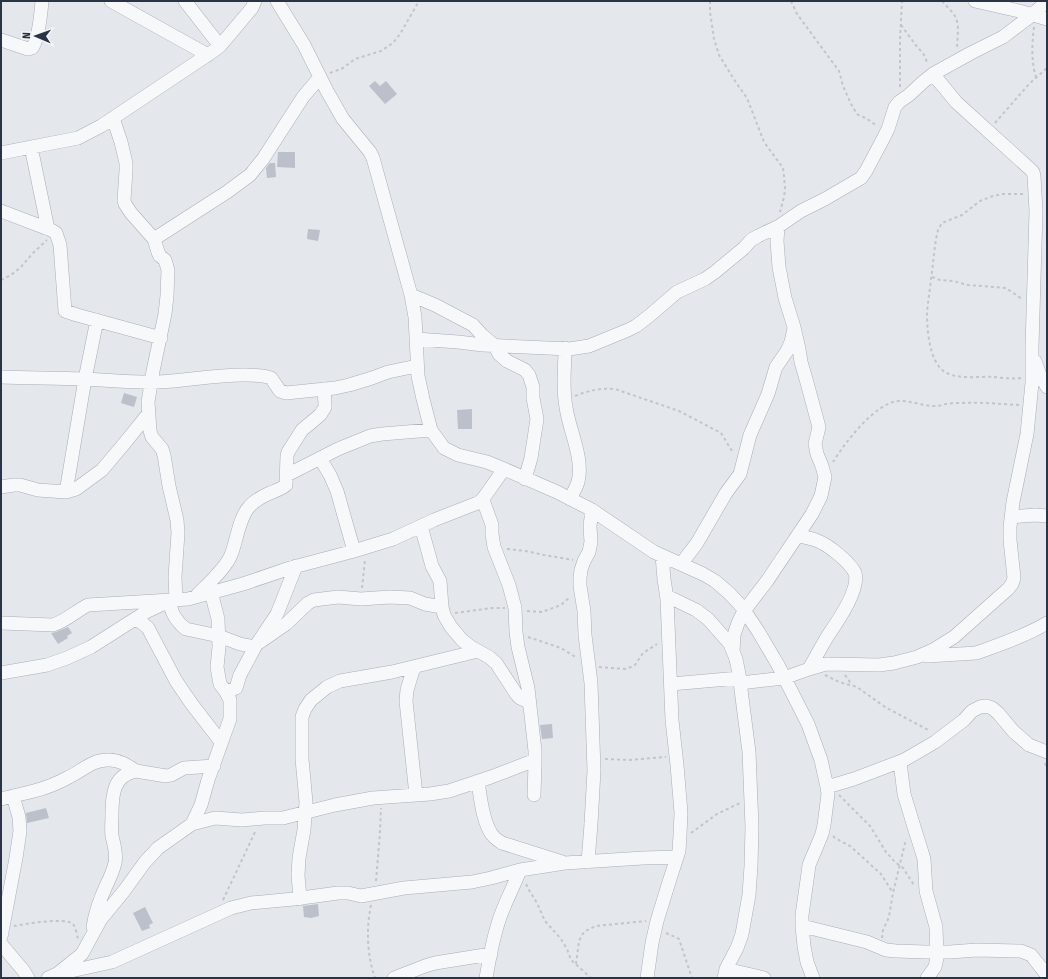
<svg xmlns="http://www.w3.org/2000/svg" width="1048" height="979" font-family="'Fira Sans Condensed',sans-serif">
  <rect width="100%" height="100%" fill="#e4e7ec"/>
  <!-- building -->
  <path fill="#bbc0ca" d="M375 81 380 86 386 81 397 94 385 104 369 86Z
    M278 152H295V168L277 167Z
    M270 163H275L276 177 267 178 266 168Z
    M308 229 320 230 318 241 307 239Z
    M124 393 137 397 134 407 121 403Z
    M472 409V429H458L457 410Z
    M68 627 72 633 67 636 68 638 58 644 51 633 56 632Z
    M552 724 553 738 542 739 540 725Z
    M46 808 49 818 27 823 26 813Z
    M318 904 319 916 311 918 304 917 303 906Z
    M145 907 153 923 149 925 150 928 142 931 133 913Z"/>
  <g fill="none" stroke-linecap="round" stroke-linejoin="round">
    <defs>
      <path id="minor" d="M111 1 208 55
        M185 1 220 46
        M277 1 304 45 327 91 343 119 370 152 373 158 411 295 415 317 418 376 423 399 431 430 444 448 458 455 487 462 504 469 557 492 592 510 654 552 703 574 715 581 729 593 742 607 758 631 778 665 808 724 821 760 827 787 828 794 824 825 822 834 809 865 808 873 802 915V926L804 946 807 962 813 978
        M975 1 1019 11 1047 19
        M1 40 28 49 32 48C39 39 41 13 42 1
        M113 118 121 142 126 163V171L124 200 125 204 131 213 154 239 158 252 160 256 165 260 168 270 167 296 165 314 153 371 148 402 150 431 152 437 162 449 164 455 169 486 177 520 178 533 175 577 176 600
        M31 147 48 229
        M1 153 78 138 101 126 212 52 220 46 252 8 255 1
        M1 211 51 230 56 233 60 245 65 311 77 315 161 338
        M154 239 227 192 250 175 263 159 303 97 320 77
        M411 295 435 305 473 325 482 335 495 346 499 354 507 361 525 370 529 375 533 387V398L537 419 531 458 525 479
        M416 339 458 342 483 345 569 349 589 346 628 330 636 326 649 316 677 292 705 279 715 272 744 248 751 240 758 236 779 226 801 211 825 199 861 178 866 171 884 137 888 129 895 107 899 102 909 95 923 82 933 74 971 53 1003 37 1032 15 1047 1
        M565 348C565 368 562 387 566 407 569 430 584 458 578 482 576 488 573 493 570 499
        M1035 361 1040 375 1047 387
        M1 377C28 378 56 378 83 379 109 380 134 383 159 382 188 381 217 374 247 375 255 375 263 375 271 378L280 391 286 393 335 388 349 385 372 378 388 372 417 366
        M320 458 330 475 337 491 354 551
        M287 475 338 449 370 436 382 434 431 430
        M1 487 14 485H20L38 490 66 492 76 489 102 470 123 445 149 413
        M66 492 85 379 97 320
        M483 500 492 525V534L494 547 509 585 515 608 516 632 518 647 528 688 535 751V764L534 795
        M1011 517 1035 515 1047 516
        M421 526 432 566 440 581 442 607 444 615 451 627 462 640 471 647 489 657 496 663 517 695 520 698 529 702
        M797 536C815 538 825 543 838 554 844 559 852 566 855 573 860 589 838 621 829 634 822 645 816 657 809 669
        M681 564 697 543 726 493 740 474 750 435 768 394 776 367 787 351 791 342 794 328
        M197 595C207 585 226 568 231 555 237 540 239 518 249 507 254 501 263 496 270 493 275 491 281 489 286 485L287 456 288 452 302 430 320 415 325 407V404L324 389
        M667 596 696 610 708 619 730 644 736 659 739 674 749 752 752 827 751 866 749 895 742 934 737 948 726 969 724 978
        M172 601C172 603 171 605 171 607 172 615 180 625 186 629L219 636 240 644 255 647
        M134 620 141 622 148 628 176 681 191 703 221 742
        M1 623 53 625C66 621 76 611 88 605L188 599 243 584 290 568 354 551 393 539 434 520 480 502 485 496 504 469
        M257 644 286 624 308 603 314 600 338 597 361 599 390 597 410 598 425 604 442 607
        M733 652 734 635 738 623 744 611 767 581 812 514 821 496 825 477 822 466 817 454 815 444 819 427 806 379 801 362 799 349 794 327 785 298 779 267 777 241 778 227
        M927 656 976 653 982 651C1004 643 1027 635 1047 623
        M414 667 407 690 406 701 416 795
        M1 673 47 665 67 658 91 647 146 612 165 603
        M740 683 784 678 809 669 826 664 879 665 894 663 917 657 933 650 954 637 1008 589 1012 584 1014 578 1010 540V527L1013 502 1027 434 1032 383V347L1036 211 1034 176 1033 172 1030 169 956 102 933 74
        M671 684 739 678
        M226 692 236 688 240 675 255 647 277 614 296 566
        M900 762 904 794 915 830 921 849 924 859 926 891 936 927 937 958 935 967 927 978
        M478 781C480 796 483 826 494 837 496 839 499 841 502 843L562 862
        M827 787 854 779 904 760 935 742 964 720 972 711 980 707 986 706 992 708 998 713 1014 732 1029 745 1047 752
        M1 799C12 796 23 794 34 791 46 788 58 783 69 777 82 771 92 760 107 760 118 759 127 765 136 771
        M192 824 215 818 242 820 264 818H283L335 805 373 798 430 794 449 791 491 777 535 760
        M588 862 591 824 594 771 591 683 585 635 584 611 580 586V578L581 570 584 561 589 552 591 542 590 526 592 510
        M300 899 298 875 299 858 304 830 306 802 302 759V717L305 709 311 700 327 687 340 681 392 672 478 651
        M802 926 867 942 886 950 896 951 926 952H950L977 950 1021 951 1031 955 1047 975
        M93 927C95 913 100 899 106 886 110 878 113 871 115 863 117 854 114 845 112 836 111 829 112 821 112 814 112 796 113 775 136 771L166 776 171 775 184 768 214 766
        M1 937 16 858 20 831 19 817 13 796
        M1 944 23 970 28 978
        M726 969 764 978
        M57 974 112 962 231 908 251 903 294 899 338 893H348L361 896 404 888 472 882 491 878 520 870 565 863 643 858 677 857
        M48 978 57 974 82 954 101 919 124 891 145 862 158 848 192 824 201 805 208 780 230 719V700L226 692 220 684 217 667 219 647 218 619 211 592
        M394 978 425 966 435 963 491 954
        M486 978C489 961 492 943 497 927 502 907 513 889 520 870
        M647 978 652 943 657 921 669 882 679 851 680 835 681 813 677 765 672 720 667 599 664 579 662 556"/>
    </defs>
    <!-- minor casing -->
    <use href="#minor" stroke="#a9aeb7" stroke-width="14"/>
    <!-- path -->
    <path stroke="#c2c5cb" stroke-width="2" stroke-dasharray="3 3" stroke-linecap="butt" d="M710 1V12L714 39 719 55 735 81 747 98 764 142 783 168 784 176 785 189 784 197 780 212
      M791 1 797 14 839 71 843 86 851 104 857 114 860 116 866 118 877 126
      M942 1C946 6 952 11 955 16 960 25 957 39 957 49
      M901 25 918 48 923 53 928 64
      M1034 27C1032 43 1031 62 1036 77
      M330 73 343 68 355 59 381 51 393 43 400 34 419 1
      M900 87V39L902 1
      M995 123 1029 84 1047 68
      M932 277 940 280 953 281 968 285 1006 288 1022 299
      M1 280 11 275 21 267 32 254 47 240
      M1021 378C1012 379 1003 378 994 377 979 376 958 380 945 372 929 362 927 330 927 312 928 301 930 290 931 279 933 265 934 252 936 239L938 230 942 223 962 215 980 201 993 196 1003 194H1025
      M575 396C589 390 601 388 615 389L679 411 721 433 732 451 734 453
      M833 462C844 444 875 403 898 401 911 400 924 407 937 406 940 406 943 404 946 404 951 403 956 403 961 403 981 402 1000 404 1019 405
      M507 549 526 551 544 555 573 560
      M362 588 365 560
      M527 611 542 612 561 605 570 597
      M455 613 492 608H505
      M528 637 561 648 577 658
      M599 667 625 669 631 667 635 665 643 653 657 644
      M825 675 839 682 857 687 885 707 930 731
      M845 675 852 685
      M605 759 629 760 666 757
      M1045 763 1047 768
      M839 795 870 826 886 852 895 862 903 868 914 885
      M691 833 717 814 740 803
      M833 836 835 838 850 846 881 874 893 893
      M376 881 380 832 381 808
      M526 884 529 890 537 903 545 921 561 939 567 949 571 960 591 978
      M223 900 256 830
      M371 905C366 929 367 955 375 978
      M14 926C24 924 66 917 73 924 76 928 77 935 78 939
      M666 933 675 937 679 939 692 978
      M882 938 883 930 889 917 893 893 906 839
      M576 964 579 941 582 935 585 931 596 926 646 921"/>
    <!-- minor -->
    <use href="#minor" stroke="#f7f8fa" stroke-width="13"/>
  </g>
  <!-- border -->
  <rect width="1048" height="979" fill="none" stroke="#2b3445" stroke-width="4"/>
  <!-- north arrow -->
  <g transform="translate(36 36) rotate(272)" stroke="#f4f6f9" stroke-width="3" paint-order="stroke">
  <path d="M0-3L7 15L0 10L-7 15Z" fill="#2b3445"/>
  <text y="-6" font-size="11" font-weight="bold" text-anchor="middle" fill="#2b3445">N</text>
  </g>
</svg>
